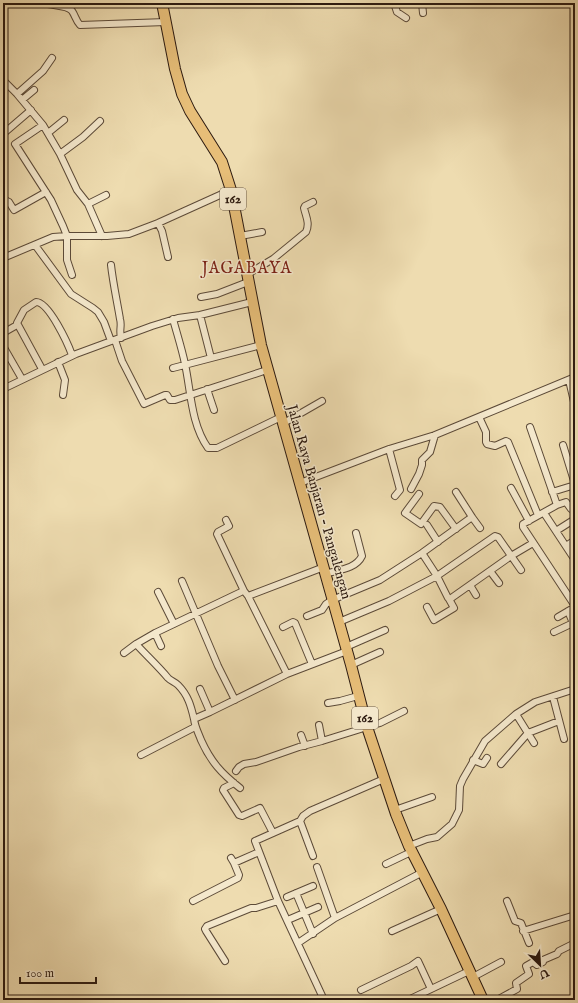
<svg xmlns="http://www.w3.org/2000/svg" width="578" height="1003" font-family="'IM FELL English',serif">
  <rect width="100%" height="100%" fill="#eedcb0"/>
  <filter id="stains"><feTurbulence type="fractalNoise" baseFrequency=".005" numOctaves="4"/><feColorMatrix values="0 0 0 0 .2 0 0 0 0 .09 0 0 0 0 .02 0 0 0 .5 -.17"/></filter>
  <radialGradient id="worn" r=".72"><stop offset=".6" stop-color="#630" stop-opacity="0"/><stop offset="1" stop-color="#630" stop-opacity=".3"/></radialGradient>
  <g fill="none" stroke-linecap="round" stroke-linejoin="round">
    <defs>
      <path id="minor" d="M44 3C52 6 68 5 72 11 75 15 76 21 80 25L166 22
        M394 3 397 12 406 18
        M422 3 423 13
        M3 80 17 94 43 125 60 154 77 190 88 204 102 236
        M17 94 43 71 52 58
        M22 100 34 90
        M43 125 15 144 51 200 63 226 67 236V260L72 275
        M48 133 64 120
        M3 134 31 110
        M60 154 83 137 100 121
        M3 199 9 202 14 210 46 192
        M88 204 106 195
        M158 223 162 231 168 257
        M240 236 262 232
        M35 245 71 294 93 308 98 312 104 322 111 341
        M3 258 53 237 67 236H107L129 234 158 223 231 190
        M111 265C113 283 117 301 120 319 122 326 119 329 121 338
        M246 275 273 259 306 232C310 223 306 217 304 208L305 206 313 202
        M201 297 217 294 248 282
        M200 315 211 358
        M173 319C177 334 182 349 185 364 191 392 191 424 208 448H217L281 417
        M3 333 17 325
        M115 340 122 361 144 404 165 395H167L170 400H175L267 370
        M3 346 22 379
        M58 362 65 380 63 395
        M173 368 261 345
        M42 369 17 323 24 310 36 302C49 302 68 344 72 355
        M569 380 575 406
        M3 389 76 354 152 326 178 318 200 315 252 302
        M207 389 214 410
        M479 417 486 432V442L487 444 495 446 506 441 508 442 538 515
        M282 424 322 401
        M530 427 557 505 523 524V527L575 606
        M563 445 575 484
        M389 449 400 490 395 496
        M300 483 389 449 435 435 575 377
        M511 488 529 521
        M411 489 419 474 422 465V460L430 452 435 435
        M552 492 575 485
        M419 494 405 513 421 524 434 506 440 507 456 529
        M557 505 566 502 571 509 575 508
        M544 513 575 560
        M472 517 480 528
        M226 520 229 526 218 532 217 534 244 591
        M427 525 438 542
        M556 531 575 519
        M566 546 575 540
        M422 553 437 576 448 598 450 599 511 556 533 543
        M490 571 499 583
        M325 574C338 570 356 569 362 556L356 533
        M182 581 218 666 235 700
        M470 585 476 595
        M158 592 174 624
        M248 596 287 674
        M427 607 434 620 454 608 449 599
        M307 616 322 610 326 604 332 600 380 580 422 553 472 517 456 492
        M558 617 575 607
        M339 622 389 601 437 576 495 536 498 537 521 570
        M283 627 293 622 295 623 312 664
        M554 632 573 623 568 611
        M155 633 161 646
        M136 644 155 633 241 592 244 591 248 596 324 567
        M346 647 385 630
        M124 653 136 644C147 656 158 666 168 678 171 681 175 682 178 685 188 695 191 706 194 719L210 712 287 674 347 651
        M351 665 380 652
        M200 689 210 712
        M553 697 564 739
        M328 703 340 701 358 696
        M516 714 534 743
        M194 719C195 727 198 732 201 740 211 762 221 773 240 788
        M319 725 322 741
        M301 735 305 746
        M141 755 195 727
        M473 760 483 764 487 758
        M501 764 528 733 559 721
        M236 771 239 767 244 764 256 762 299 747 322 741 367 727 380 723 404 711
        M234 783 224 788 223 790 239 815 242 816 260 808 273 833
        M395 810 432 797
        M300 821 303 816 310 811 384 779
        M409 846 427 839 437 837 452 824 459 810 460 786 463 779 485 741 516 714 535 702 575 689
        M313 856 300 821 255 841 278 901 324 1000
        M231 858 234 863 259 852
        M386 864 411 852
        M317 867 335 918
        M296 893 313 934
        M287 897 313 886
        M193 901 238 878 239 875 234 863
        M507 901 515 921 521 923 529 943
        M290 919 318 907
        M392 931 441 909
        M523 931 575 915
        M298 943 335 918 421 873
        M225 961 206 931 205 929 207 926 251 908H256L278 901
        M473 977 501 962
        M361 990 411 966 418 961 431 989
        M408 1000 469 971
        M497 1000 517 989 516 983 529 974 526 966 533 962 537 965 543 962V960L557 954 559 951 575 943
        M568 1000 575 997"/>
      <path id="primary" d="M162 3 175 69 182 94 190 111 222 162 231 190 261 345 351 665 367 727 396 814 409 846 441 909 483 1000"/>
    </defs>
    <!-- minor casing -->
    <use href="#minor" stroke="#5c4a38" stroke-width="8"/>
    <!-- primary casing -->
    <use href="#primary" stroke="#2c1a10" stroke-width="12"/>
    <!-- minor -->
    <use href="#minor" stroke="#f4e8cc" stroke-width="6"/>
    <!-- primary -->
    <use href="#primary" stroke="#e7be78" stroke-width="10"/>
  </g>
  <g text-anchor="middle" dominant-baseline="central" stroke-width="3" stroke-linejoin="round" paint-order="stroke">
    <!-- shield labels -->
    <g fill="#f4e8cc" stroke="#685848" stroke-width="1">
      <rect x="220" y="188" width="26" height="22" rx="3"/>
      <rect x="352" y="707" width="26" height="22" rx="3"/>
    </g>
    <g font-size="13" font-weight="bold" fill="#2c1a10">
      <text x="233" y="199">162</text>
      <text x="365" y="718">162</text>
    </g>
    <!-- street labels -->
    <g font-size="14" fill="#2c1a10" stroke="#f4e8cc">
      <text transform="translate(319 502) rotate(74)">Jalan Raya Banjaran - Pangalengan</text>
    </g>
    <!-- quarter labels -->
    <g font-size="16" letter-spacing="1" fill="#7a1f14" stroke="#f4e8cc">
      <text x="247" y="269">JAGABAYA</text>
    </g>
  </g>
  <!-- margin -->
  <rect width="578" height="1003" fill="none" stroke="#eedcb0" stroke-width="16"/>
  <rect x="4" y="4" width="570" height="995" fill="none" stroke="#2c1a10" stroke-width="2"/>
  <rect x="8" y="8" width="562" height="987" fill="none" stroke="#2c1a10"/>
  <!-- north arrow -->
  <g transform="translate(540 965) rotate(155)" stroke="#f4e8cc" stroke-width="3" paint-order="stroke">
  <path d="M0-3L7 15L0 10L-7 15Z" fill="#2c1a10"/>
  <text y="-6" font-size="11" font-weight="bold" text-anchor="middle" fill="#2c1a10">U</text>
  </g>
  <!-- scale -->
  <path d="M20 977v6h76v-6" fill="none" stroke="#2c1a10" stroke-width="2"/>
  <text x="26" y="977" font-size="12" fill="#2c1a10" stroke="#f4e8cc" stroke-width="3" paint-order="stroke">100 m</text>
  <rect width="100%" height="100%" filter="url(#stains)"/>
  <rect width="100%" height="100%" fill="url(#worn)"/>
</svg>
